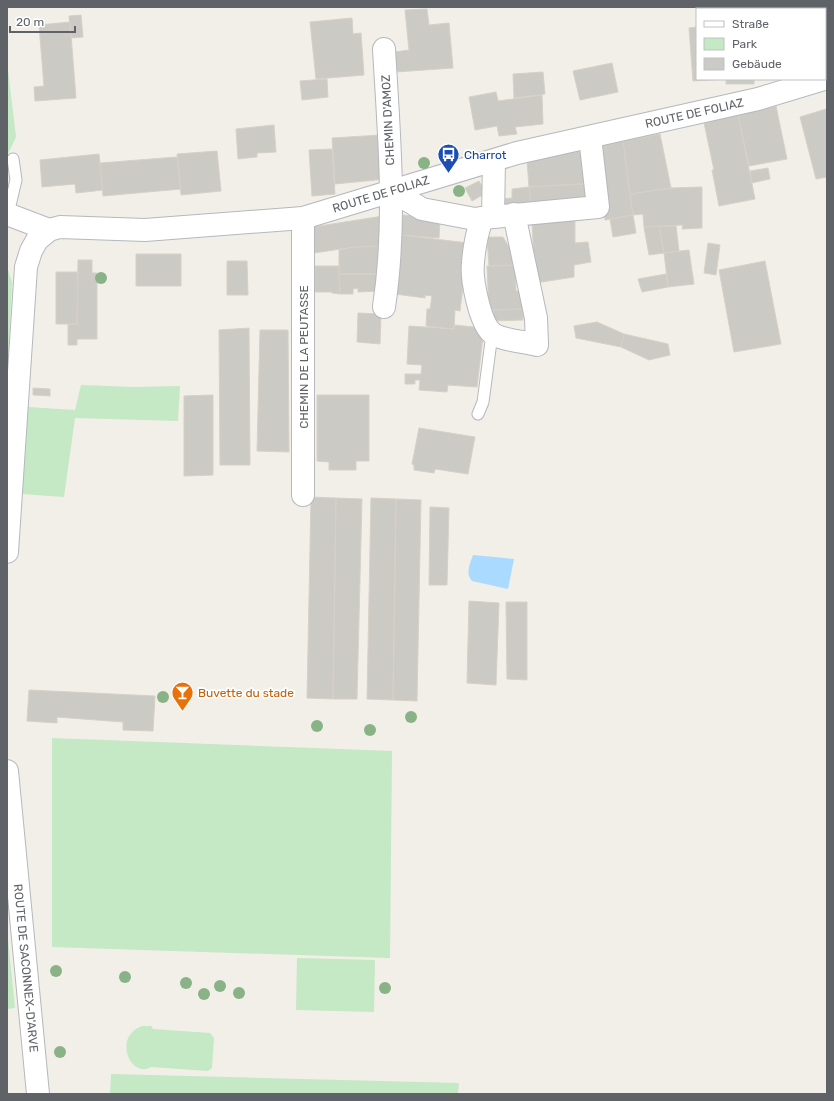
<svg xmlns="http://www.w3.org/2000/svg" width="834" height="1101" font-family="Rubik,sans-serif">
  <rect width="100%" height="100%" fill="#f1efe8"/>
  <!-- green -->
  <path fill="#c5e8c5" d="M7 61 16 137 7 156Z
    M7 267 12 282 7 383Z
    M81 385 134 387 180 386 178 421 75 418 64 497 22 494 28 407 75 410Z
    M52 738 392 751 390 958 52 947Z
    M7 929 15 1008 7 1009Z
    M297 958 375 960 374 1012 296 1010Z
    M142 1026H151L153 1029 210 1033 214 1038 212 1068 208 1071 151 1067C131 1079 112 1037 142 1026Z
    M111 1074 459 1083 458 1094H110Z"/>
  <!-- water -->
  <path fill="#aadaff" d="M473 555 514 559 508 589 472 581C465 573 470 564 473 555Z"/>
  <!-- building -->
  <path fill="#cccac5" stroke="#d6d1c6" d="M773 7H791V9H773Z
    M427 9 429 25 449 23 453 68 396 72 395 52 409 50 405 10Z
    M81 15 83 37 71 38 69 16Z
    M352 18 353 34 361 33 364 75 316 79 310 22Z
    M825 21H827V60H825Z
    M70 22 76 98 35 101 34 87 44 86 39 25Z
    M697 27V79H726L693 81 689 28Z
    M612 63 618 92 580 100 573 71Z
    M543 72 545 94 514 98 513 74Z
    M327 79 328 97 302 100 300 81Z
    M726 79H754V84H726Z
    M496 92 498 101 542 95 543 124 515 127 517 134 499 136 497 126 475 130 469 97Z
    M776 106 787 159 749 166 738 114Z
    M826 109 827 177 816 179 800 117Z
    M738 114 755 199 719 206 712 170H714L704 123Z
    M274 125 276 152 257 153V157L238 159 236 129Z
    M660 134 671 188 630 194 623 141Z
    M381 135 386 179 335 184 332 138Z
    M623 141 633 215 605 220 601 170 597 147Z
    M332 149 335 194 312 196 309 150Z
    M586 150 589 184 529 187 527 161Z
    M217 151 221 191 181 195 177 154Z
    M99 154 103 190 76 193 75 184 42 187 40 160Z
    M177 157 181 189 103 196 100 163Z
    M768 168 770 179 752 183 750 171Z
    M479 181 486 193 472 201 465 188Z
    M591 183 592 201 531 206 529 187Z
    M529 187 531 206 502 209 501 199 512 198V189Z
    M702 187V228L682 229 683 225 644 227 643 214 633 215 630 194 671 188Z
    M403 215 440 219 439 238 401 235Z
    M633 215 636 233 613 237 610 219Z
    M383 216 385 246 354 247 314 253 313 227Z
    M575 217V243L588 242 591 262 574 265V277L535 283 532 221Z
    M659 226H676L679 251 664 253Z
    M659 226 664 253 649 255 644 227Z
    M401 235 468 243 460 311 455 310 454 329 426 326 427 309H430L432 296 425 295V298L395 294Z
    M487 237H503L514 255 515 265 489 266Z
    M708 243 720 245 716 275 704 273Z
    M381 246 382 274H339V250L354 247Z
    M689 250 694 284 668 287 664 253Z
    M136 254H181V286H136Z
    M78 260H92V273H97V339H77V345H68V324H77Z
    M227 261H247L248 295H227Z
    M765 261 781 344 734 352 719 270Z
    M515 265 516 291H522L523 309 489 310 487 266Z
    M315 266H339L340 294 332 293 331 292H315Z
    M56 272H78L77 324H56Z
    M339 274H378V291L358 292V288L353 289V294H340Z
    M666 274 668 287 642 292 638 279Z
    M523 309V320L492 321 491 310Z
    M358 313 381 314 380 344 357 342Z
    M597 322 624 334 621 347 576 338 574 326Z
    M454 325 484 328 477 387 448 385 447 392 419 390 420 380H415V384H405V374H421L422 365 407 364 409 326 454 329Z
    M249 328 250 465H220L219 330Z
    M260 330H288L289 452 257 451Z
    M624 334 668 344 670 355 649 360 621 347Z
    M33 388 50 389V396L33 395Z
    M213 395V475L184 476V396Z
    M317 395H369V461H356V470H329V462L317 461Z
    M419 428 475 437 468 474 435 469 434 473 414 470V465L412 464Z
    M311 497 336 498 333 699 307 698Z
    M336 498 362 499 357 699H333Z
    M371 498 396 499 393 700 367 699Z
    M396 499 421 500 417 701 393 700Z
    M430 507 449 508 447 585H429Z
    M469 601 499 603 496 685 467 683Z
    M506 602H527V680L507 679Z
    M29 690 155 696 153 731 123 730V722L57 717V723L27 721Z"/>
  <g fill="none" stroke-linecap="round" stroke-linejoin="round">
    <defs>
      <path id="lane" d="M8 214 16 180 13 159
        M478 414 483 402 492 334"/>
      <g id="street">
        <path d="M392 191 422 209 475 219 493 217 494 161"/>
        <path d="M7 214 49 230"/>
        <path d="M493 217 598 207 590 137"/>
        <path d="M303 218V495"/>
        <path d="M482 218C477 233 474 248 473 263 471 279 480 323 492 333 500 340 527 342 537 345L536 318 514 214"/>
        <path d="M384 307C397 220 389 136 384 49"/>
        <path id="s1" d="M7 552 26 267 31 251 37 240 49 230 60 227 145 230 303 218 517 153 758 99 824 79"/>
        <path id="s2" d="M7 771 38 1094"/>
      </g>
    </defs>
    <!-- lane casing -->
    <use href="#lane" stroke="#b5b8bc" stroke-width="13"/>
    <!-- street casing -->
    <use href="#street" stroke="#b5b8bc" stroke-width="24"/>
    <!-- lane -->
    <use href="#lane" stroke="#fff" stroke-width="11"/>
    <!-- street -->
    <use href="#street" stroke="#fff" stroke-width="22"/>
  </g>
  <!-- trees -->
  <g fill="#89b387">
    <circle cx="424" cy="163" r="6"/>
    <circle cx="459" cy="191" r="6"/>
    <circle cx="101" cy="278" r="6"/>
    <circle cx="163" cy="697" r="6"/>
    <circle cx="411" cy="717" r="6"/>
    <circle cx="317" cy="726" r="6"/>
    <circle cx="370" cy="730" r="6"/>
    <circle cx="56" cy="971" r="6"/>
    <circle cx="125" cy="977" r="6"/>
    <circle cx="186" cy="983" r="6"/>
    <circle cx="220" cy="986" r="6"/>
    <circle cx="385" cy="988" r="6"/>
    <circle cx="239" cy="993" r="6"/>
    <circle cx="204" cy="994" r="6"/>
    <circle cx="60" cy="1052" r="6"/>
  </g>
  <!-- icons -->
  <defs>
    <symbol id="bus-pin" viewBox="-11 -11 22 30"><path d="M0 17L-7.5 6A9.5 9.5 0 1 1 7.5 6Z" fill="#1a4fb4" stroke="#fff"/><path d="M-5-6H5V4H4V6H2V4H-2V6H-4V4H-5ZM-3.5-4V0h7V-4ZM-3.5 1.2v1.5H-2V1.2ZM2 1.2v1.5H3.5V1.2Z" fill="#fff"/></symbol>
    <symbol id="bar-pin" viewBox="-11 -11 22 30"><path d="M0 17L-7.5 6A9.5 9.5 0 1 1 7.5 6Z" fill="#e8710a" stroke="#fff"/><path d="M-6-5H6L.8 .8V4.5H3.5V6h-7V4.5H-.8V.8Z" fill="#fff"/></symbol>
  </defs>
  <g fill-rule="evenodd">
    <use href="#bus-pin" x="436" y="142" width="25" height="34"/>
    <use href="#bar-pin" x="170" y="680" width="25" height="34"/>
  </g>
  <g text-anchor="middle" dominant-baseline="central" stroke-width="3.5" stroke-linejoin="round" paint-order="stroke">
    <!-- street labels -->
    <g font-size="12" fill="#5f6368" stroke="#fff">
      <text stroke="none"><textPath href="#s1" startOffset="991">ROUTE DE FOLIAZ</textPath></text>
      <text transform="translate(388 120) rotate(-93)">CHEMIN D'AMOZ</text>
      <text stroke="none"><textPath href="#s1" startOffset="667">ROUTE DE FOLIAZ</textPath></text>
      <text transform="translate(304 357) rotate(-90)">CHEMIN DE LA PEUTASSE</text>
      <text stroke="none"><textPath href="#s2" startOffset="198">ROUTE DE SACONNEX-D'ARVE</textPath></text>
    </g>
    <!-- transit labels -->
    <g font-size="12" fill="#164399" stroke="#fff" text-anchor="start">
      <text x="464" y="155">Charrot</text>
    </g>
    <!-- food labels -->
    <g font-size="12" fill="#c56008" stroke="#fff" text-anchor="start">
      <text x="198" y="693">Buvette du stade</text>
    </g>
  </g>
  <!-- border -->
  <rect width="834" height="1101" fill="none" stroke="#5f6368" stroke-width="16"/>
  <!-- legend -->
  <rect x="696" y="8" width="130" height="72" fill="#ffffff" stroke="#bfc1c3"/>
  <rect x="704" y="21" width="20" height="6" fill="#ffffff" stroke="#bfc1c3"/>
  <text x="732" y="28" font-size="12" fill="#5f6368">Straße</text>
  <rect x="704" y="38" width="20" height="12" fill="#c5e8c5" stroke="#bfc1c3"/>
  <text x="732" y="48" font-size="12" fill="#5f6368">Park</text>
  <rect x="704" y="58" width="20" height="12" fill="#cccac5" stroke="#bfc1c3"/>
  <text x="732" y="68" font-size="12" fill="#5f6368">Gebäude</text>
  <!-- scale -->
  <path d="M10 26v6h65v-6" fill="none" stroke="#5f6368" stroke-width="2"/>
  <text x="16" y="26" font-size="12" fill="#5f6368" stroke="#ffffff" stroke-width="3" paint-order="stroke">20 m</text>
</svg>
